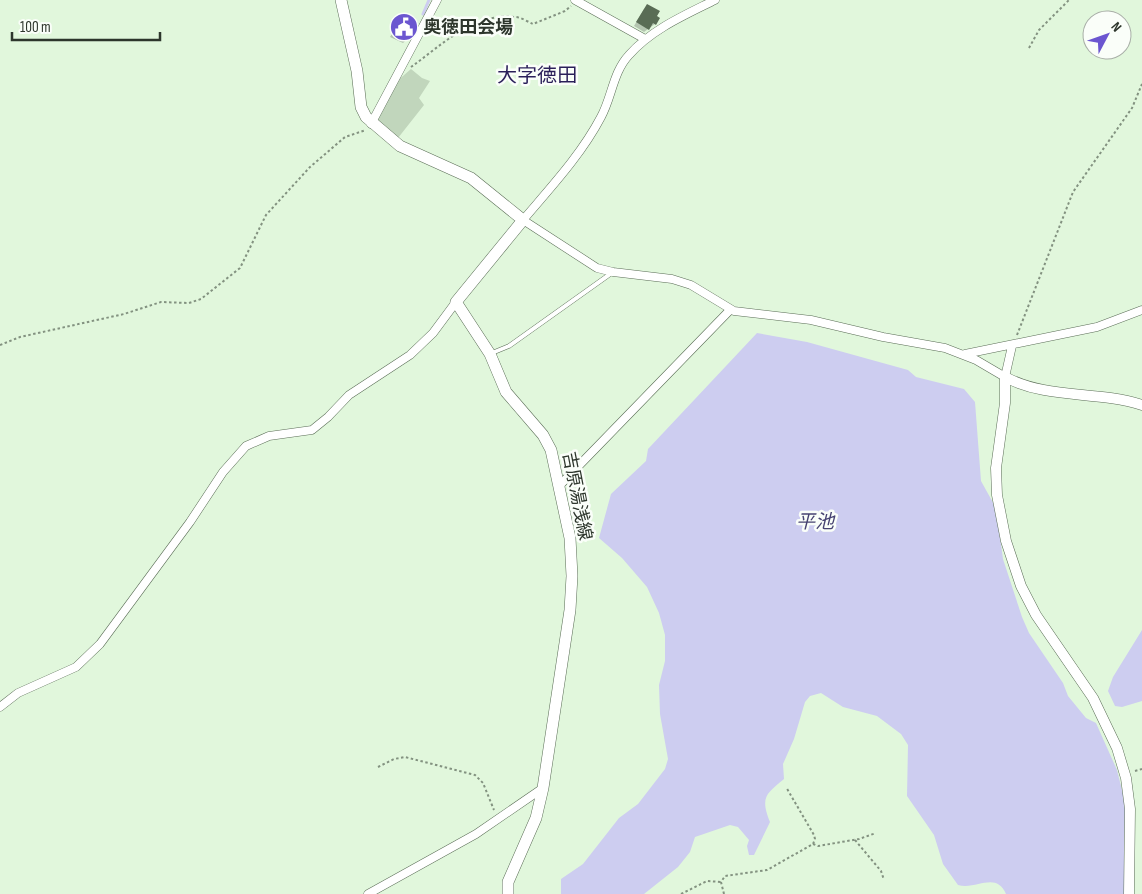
<svg xmlns="http://www.w3.org/2000/svg" width="1142" height="894" font-family="'Sofia Sans Condensed','Noto Sans JP',sans-serif">
  <rect width="100%" height="100%" fill="#e1f7dc"/>
  <!-- green -->
  <path fill="#c1d6bc" d="M411 69 422 78 430 81 419 98 424 105 398 138 377 120 396 82Z"/>
  <!-- water -->
  <path fill="#cdcdf0" d="M757 333 807 342 908 370 916 377 964 389 975 402 981 481 996 508 1003 559 1022 617 1029 633 1063 683 1068 696 1086 718 1096 723 1117 770 1126 806 1124 894H1006C996 871 977 890 958 885L943 864 934 835 907 796 908 745 901 734 877 716 843 707 821 693 810 696 805 702 794 739 783 764 784 779C766 794 760 797 770 822L754 855H749L747 846 749 840 738 827 730 825 695 837 690 852 678 867 644 894H561V879L583 864 619 818 638 804 665 769 668 759 660 714 659 685 665 661V635L659 613 647 587 622 558 599 538 611 494 646 461 648 449Z
    M1142 630V701L1122 707 1115 706 1108 691 1113 677Z"/>
  <!-- shadow -->
  <path fill="#0003" d="M644 9 655 16V24L644 32 634 26Z
    M403 16 409 27 406 40 403 43 390 37Z"/>
  <g fill="none" stroke-linecap="round" stroke-linejoin="round">
    <!-- stream -->
    <path stroke="#cdcdf0" stroke-width="3" d="M423 14 429 0"/>
  </g>
  <!-- building -->
  <path fill="#596c55" d="M647 4 660 11 657 16 660 18 656 25 653 23 649 30 636 22Z
    M403 15 414 20 410 26 414 28 407 40 393 33Z"/>
  <g fill="none" stroke-linecap="round" stroke-linejoin="round">
    <defs>
      <path id="service" d="M492 353 509 346 613 272"/>
      <path id="minor" d="M575 0 645 39
        M715 0C685 15 652 29 629 55 613 72 612 97 601 117 581 155 551 187 523 220L597 268 613 272 672 279 691 285 734 311 811 320 883 337 945 348 976 360 1005 377 1012 346
        M371 124 437 0
        M965 354 1097 327 1142 310
        M560 485 730 310
        M0 707 18 693 76 667 100 644 190 522 223 472 246 446 269 436 312 430 328 417 349 395 410 355 433 333 456 302
        M368 894 476 834 543 788"/>
      <path id="tertiary" d="M1005 377V403L996 468 997 495 1006 541 1021 586 1036 615 1093 698 1117 748 1126 778 1130 809 1129 894
        M1005 377C1049 400 1096 390 1142 405"/>
      <path id="secondary" d="M341 0 357 71 361 107 366 117 400 146 471 178 523 220 456 302 490 354 506 392 543 435 551 450 570 538 572 576 570 610 543 788 536 818 508 882V894"/>
    </defs>
    <!-- service casing -->
    <use href="#service" stroke="#5a6d56" stroke-width="5"/>
    <!-- minor casing -->
    <use href="#minor" stroke="#5a6d56" stroke-width="9"/>
    <!-- tertiary casing -->
    <use href="#tertiary" stroke="#5a6d56" stroke-width="11"/>
    <!-- secondary casing -->
    <use href="#secondary" stroke="#5a6d56" stroke-width="12"/>
    <!-- path -->
    <path stroke="#839280" stroke-width="2" stroke-dasharray="2.5 2.5" stroke-linecap="butt" d="M1029 48 1039 30 1069 0
      M411 67C442 45 474 12 515 17 521 17 528 22 533 24L565 11 571 6
      M1017 335 1073 192 1132 108 1142 84
      M0 345 20 337 124 314 161 302 189 303 201 299 240 268 266 215 310 167 345 137 366 130
      M378 767 394 759 405 757 475 775 483 783 494 810
      M1135 771 1142 769
      M855 840 881 871 884 880
      M813 844 818 846 859 839 876 833
      M681 894 707 881 721 882
      M724 894 721 882 725 876 767 870 813 844 815 839 814 835 786 787"/>
    <!-- service -->
    <use href="#service" stroke="#fff" stroke-width="4"/>
    <!-- minor -->
    <use href="#minor" stroke="#fff" stroke-width="8"/>
    <!-- tertiary -->
    <use href="#tertiary" stroke="#fff" stroke-width="10"/>
    <!-- secondary -->
    <use href="#secondary" stroke="#fff" stroke-width="11"/>
  </g>
  <!-- icons -->
  <defs>
    <symbol id="civic-disc" viewBox="-11 -11 22 22"><circle r="9.5" fill="#6b56d0" stroke="#fafef9"/><path d="M-.6-6.5H3V-4.5H.6V-3L4-1V1h2V6H-6V1h2V-1L-.6-3ZM-1.2 2.5V6h2.4V2.5Z" fill="#fff"/></symbol>
  </defs>
  <g fill-rule="evenodd">
    <use href="#civic-disc" x="388" y="11" width="32" height="32"/>
  </g>
  <g text-anchor="middle" dominant-baseline="central" stroke-width="5" stroke-linejoin="round" paint-order="stroke">
    <!-- poi labels -->
    <g font-size="18" font-weight="bold" fill="#2d362c" stroke="#fafef9" text-anchor="start">
      <text x="423" y="27">奥徳田会場</text>
    </g>
    <!-- street labels -->
    <g font-size="18" fill="#2d362c" stroke="#fafef9">
      <text transform="translate(577 496) rotate(79)">吉原湯浅線</text>
    </g>
    <!-- water labels -->
    <g font-size="19" font-style="italic" fill="#474372" stroke="#fafef9">
      <text x="815" y="522">平池</text>
    </g>
    <!-- quarter labels -->
    <g font-size="20" fill="#2a1f59" stroke="#fafef9">
      <text x="537" y="76">大字徳田</text>
    </g>
  </g>
  <!-- north arrow -->
  <g transform="translate(1107 35) rotate(49)"><circle r="24" fill="#fafef9" stroke="#a8aea7"/>
  <path d="M0-4L9 19L0 12L-9 19Z" fill="#6b56d0"/>
  <text y="-8" font-size="14" font-weight="bold" text-anchor="middle" fill="#2d362c">N</text>
  </g>
  <!-- scale -->
  <path d="M12 32v8h148v-8" fill="none" stroke="#2d362c" stroke-width="2.5"/>
  <text x="20" y="32" font-size="15" fill="#2d362c" stroke="#fafef9" stroke-width="4" paint-order="stroke">100 m</text>
</svg>
